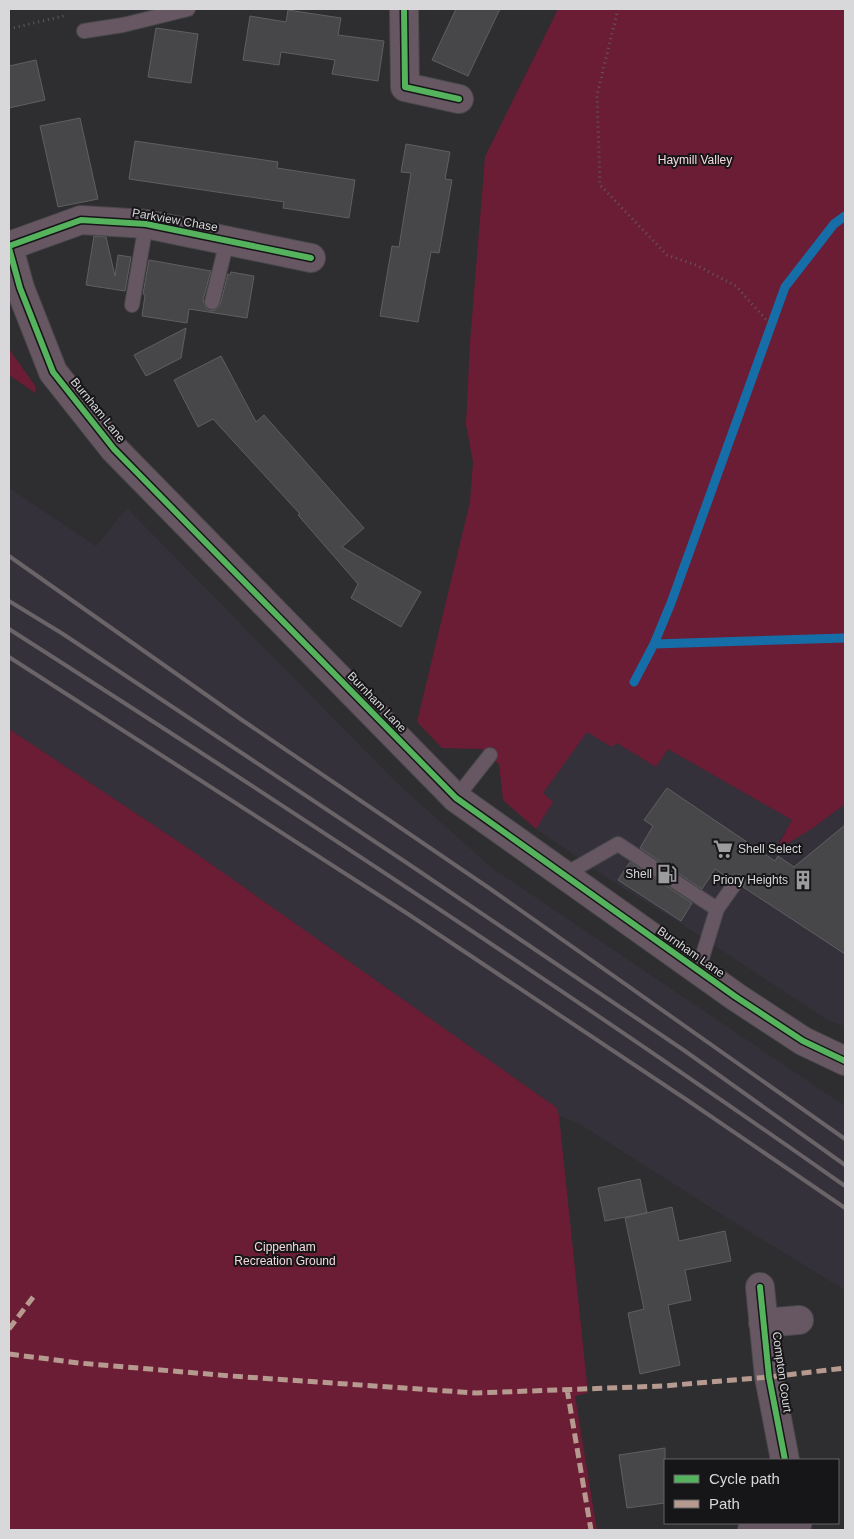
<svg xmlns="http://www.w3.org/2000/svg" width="854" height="1539" font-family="Helvetica,sans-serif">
  <rect width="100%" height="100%" fill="#2e2d2f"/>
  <!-- built -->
  <path fill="#35313a" d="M9 488 96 546 127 508 397 783 492 868 845 1106V1290L732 1221 578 1123 559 1116 557 1108 191 850 9 729Z
    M587 731 612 747 617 743 656 767 668 749 792 820 775 849 813 828 845 804V1026L829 1021 677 921 615 883 536 829 553 802 543 793Z"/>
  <!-- green -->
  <path fill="#6b1d35" d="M558 9H845V804L813 828 775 851 792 820 668 749 656 767 617 743 612 747 587 732 543 793 553 802 536 829 503 800 499 764 482 749 442 748 417 722 470 502 473 462 466 424 470 342 485 157Z
    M9 349 36 387 35 393 9 375Z
    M9 729 191 850 557 1108 559 1116 588 1393 575 1396 597 1530H9Z"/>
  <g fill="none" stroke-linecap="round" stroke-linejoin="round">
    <!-- stream -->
    <path stroke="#156ea8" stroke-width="9" d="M654 644 845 638
      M634 682 654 644 671 603 785 287 834 224 845 216"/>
  </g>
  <!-- building -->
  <path fill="#474648" stroke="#5f5f61" d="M456 9H500L468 76 432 60Z
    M288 10 341 18 338 35 384 41 378 81 332 74 335 60 281 52 279 65 243 60 250 16 286 22Z
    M156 28 198 34 191 83 148 77Z
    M36 60 45 100 9 108V66Z
    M80 118 98 199 58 207 40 126Z
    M135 141 278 162 277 168 355 180 349 218 283 208 284 202 129 179Z
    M406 144 450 152 445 179 452 180 439 253 431 252 418 322 380 316 392 246 399 247 411 173 401 172Z
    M94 236 106 237 115 276 118 255 131 257 125 291 86 285Z
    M149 260 211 271 203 300 206 308 210 311 215 310 220 305 228 274 230 275 231 272 254 276 247 318 189 309 187 323 142 316 145 295 143 294Z
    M186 328 181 358 146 376 134 355Z
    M221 356 256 422 264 415 364 528 342 547 421 592 401 627 351 598 358 584 298 515 300 514 213 419 198 427 174 380Z
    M667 788 775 861 778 856 794 867 845 825V954L743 887 745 883 744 879 741 875 733 874 728 878 715 869 702 889 640 848 653 826 644 820Z
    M630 862 692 903 681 921 618 880Z
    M640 1179 647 1213 605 1221 598 1188Z
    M672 1207 679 1241 725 1231 731 1261 685 1270 691 1300 668 1305 680 1365 640 1374 628 1313 644 1309 625 1218Z
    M665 1448V1503L627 1508 619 1455Z"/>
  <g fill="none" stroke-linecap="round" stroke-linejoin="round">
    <defs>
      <path id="service" d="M84 31 123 25 188 9
        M212 302 227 241
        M132 305 146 224
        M456 798 490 755
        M564 875 618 844 717 909 698 971
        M717 909 736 882"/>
      <path id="minor" d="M404 9 405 87 459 99
        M9 246 81 220 146 224 311 258
        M760 1287 769 1377 785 1460
        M763 1323 799 1320
        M752 1530 797 1525"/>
      <path id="tertiary" d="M9 248 20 288 53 372 114 449 456 798 736 997 803 1041 845 1061"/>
    </defs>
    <!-- service casing -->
    <use href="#service" stroke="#49484a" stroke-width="16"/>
    <!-- minor casing -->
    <use href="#minor" stroke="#49484a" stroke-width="30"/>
    <!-- tertiary casing -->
    <use href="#tertiary" stroke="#49484a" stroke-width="30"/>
    <!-- path -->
    <path stroke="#635960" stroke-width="3" stroke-dasharray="1 4" stroke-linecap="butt" d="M618 9 597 95 600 185 667 255 696 265 736 286 769 323
      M9 29 67 15"/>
    <!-- service -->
    <use href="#service" stroke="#665763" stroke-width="14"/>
    <!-- minor -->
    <use href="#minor" stroke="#665763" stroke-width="28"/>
    <!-- tertiary -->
    <use href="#tertiary" stroke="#665763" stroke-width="28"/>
    <!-- rail -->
    <path stroke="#6a6368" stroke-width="4" d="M9 556 242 720 489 888 845 1139
      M9 601 63 634 410 865 685 1051 845 1165
      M9 629C291 809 571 994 845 1186
      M9 657 408 914 687 1100 845 1208"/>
    <!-- quiet -->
    <path stroke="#b69a8f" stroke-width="5" stroke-dasharray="10 5" stroke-linecap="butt" d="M9 1329 34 1296
      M9 1354 79 1363 231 1376 476 1393 663 1386 769 1377 845 1368
      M567 1389 591 1530"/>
    <defs>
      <path id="cycleway" d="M404 9 405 87 459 99
        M9 246 81 220 146 224 311 258
        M9 248 20 288 53 372 114 449 456 798 736 997 803 1041 845 1061
        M760 1287 769 1377 785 1460"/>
    </defs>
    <!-- cycleway casing -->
    <use href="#cycleway" stroke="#161517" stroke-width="9"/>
    <!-- cycleway -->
    <use href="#cycleway" stroke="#56b35d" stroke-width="6"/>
  </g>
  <!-- icons -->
  <defs>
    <symbol id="supermarket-bare" viewBox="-9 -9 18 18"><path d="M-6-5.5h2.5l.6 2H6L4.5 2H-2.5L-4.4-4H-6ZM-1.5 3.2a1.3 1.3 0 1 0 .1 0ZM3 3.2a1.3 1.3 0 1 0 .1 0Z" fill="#9c9c9e" stroke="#161517" stroke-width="2.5" paint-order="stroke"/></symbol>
    <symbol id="fuel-bare" viewBox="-9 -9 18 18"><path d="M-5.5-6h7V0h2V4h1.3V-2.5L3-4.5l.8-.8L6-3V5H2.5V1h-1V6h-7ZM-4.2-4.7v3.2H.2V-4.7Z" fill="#9c9c9e" stroke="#161517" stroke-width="2.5" paint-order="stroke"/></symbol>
    <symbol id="building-bare" viewBox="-9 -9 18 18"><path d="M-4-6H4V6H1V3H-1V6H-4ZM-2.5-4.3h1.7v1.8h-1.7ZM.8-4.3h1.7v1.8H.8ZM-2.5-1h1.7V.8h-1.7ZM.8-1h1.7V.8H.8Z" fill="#9c9c9e" stroke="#161517" stroke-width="2.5" paint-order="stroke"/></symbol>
  </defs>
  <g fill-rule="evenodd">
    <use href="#supermarket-bare" x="709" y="835" width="28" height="28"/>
    <use href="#fuel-bare" x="653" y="860" width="28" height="28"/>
    <use href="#building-bare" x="789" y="866" width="28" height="28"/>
  </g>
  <g text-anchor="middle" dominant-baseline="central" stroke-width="4" stroke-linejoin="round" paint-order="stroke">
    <!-- park labels -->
    <g font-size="12" fill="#f5d9dd" stroke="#161517">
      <text x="695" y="160">Haymill Valley</text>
      <text x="285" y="1247">Cippenham<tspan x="285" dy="14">Recreation Ground</tspan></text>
    </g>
    <!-- street labels -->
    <g font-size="12" fill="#d8d7da" stroke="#161517">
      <text transform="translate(175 220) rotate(10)">Parkview Chase</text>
      <text transform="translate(98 410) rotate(51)">Burnham Lane</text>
      <text transform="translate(377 702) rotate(46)">Burnham Lane</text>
      <text transform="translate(691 952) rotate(35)">Burnham Lane</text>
      <text transform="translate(782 1372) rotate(82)">Compton Court</text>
    </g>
    <!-- poi labels -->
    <g font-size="12" fill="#d8d7da" stroke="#161517" text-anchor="end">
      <text x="738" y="849" text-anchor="start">Shell Select</text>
      <text x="652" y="874">Shell</text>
      <text x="788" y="880">Priory Heights</text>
    </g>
  </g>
  <!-- border -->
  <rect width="854" height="1539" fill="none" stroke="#d8d7da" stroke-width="20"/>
  <!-- legend -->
  <rect x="664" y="1459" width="175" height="65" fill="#161517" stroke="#646365"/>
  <rect x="674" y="1475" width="25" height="8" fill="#56b35d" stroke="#646365"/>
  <text x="709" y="1484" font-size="15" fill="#d8d7da">Cycle path</text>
  <rect x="674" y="1500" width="25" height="8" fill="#b69a8f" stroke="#646365"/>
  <text x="709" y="1509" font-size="15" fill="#d8d7da">Path</text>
</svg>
